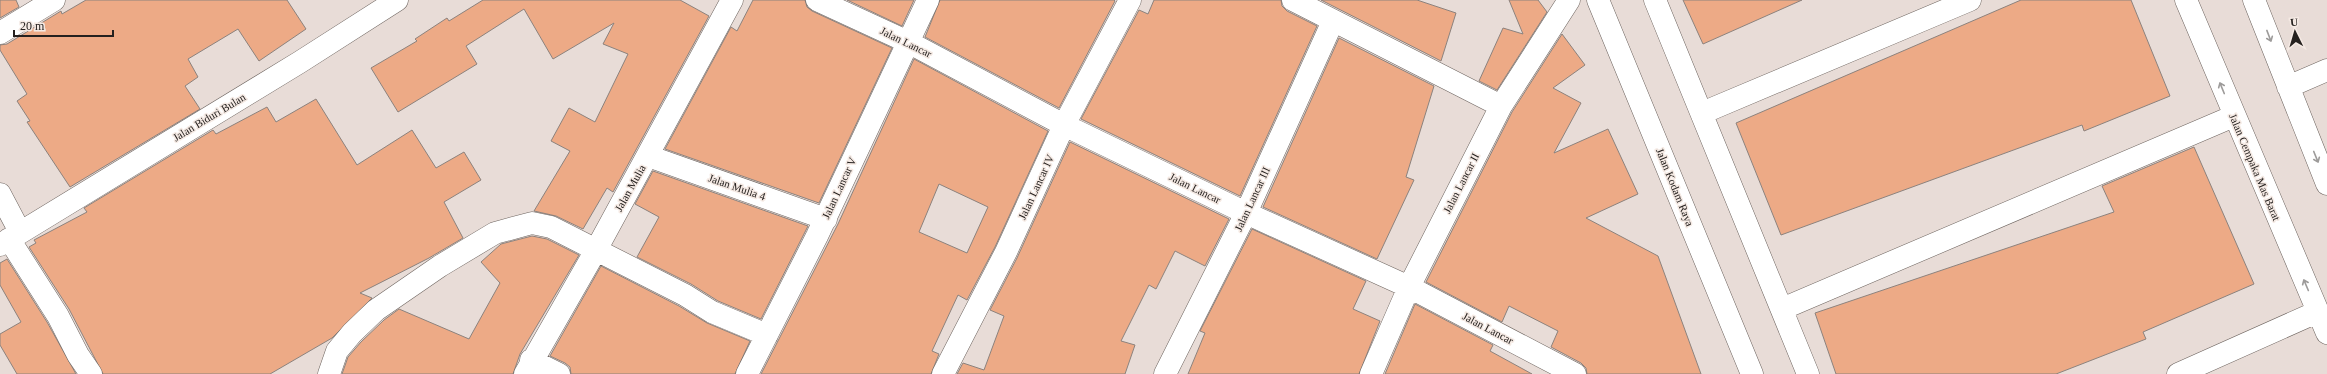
<svg xmlns="http://www.w3.org/2000/svg" width="2327" height="374" font-family="'Times New Roman',serif">
  <rect width="100%" height="100%" fill="#e8dcd7"/>
  <!-- building -->
  <path fill="#edaa86" stroke="#8c827d" fill-rule="evenodd" d="M0 0H16L19 7 0 18Z
    M86 0H287L306 29 259 61 238 29 188 59 198 77 185 86 200 109 70 187 27 122 30 121 17 101 27 94 0 50V45L7 44 61 11 62 14Z
    M483 0H680L709 16 613 192 607 188 583 229 556 216 534 211 570 151 551 141 569 108 595 122 628 54 603 44 614 23 553 59 524 9 466 46 477 64 398 112 371 68 417 41 415 39 447 18 449 21Z
    M753 0H805L807 7 812 11 892 48 819 203 665 149 731 27 737 31Z
    M847 0H914L902 26Z
    M940 0H1114L1115 1 1059 108 925 37Z
    M1154 0H1281L1282 6 1287 11 1317 26 1240 196 1081 119 1139 10 1148 14Z
    M1321 0H1417L1456 13 1441 61Z
    M1509 0H1538L1547 12 1497 90 1479 81 1503 28 1523 34Z
    M1683 0H1802L1703 44Z
    M2021 0H2131L2170 96 2084 131 2082 125 1781 235 1736 123Z
    M1562 34 1585 65 1553 88 1581 103 1554 153 1608 129 1638 194 1586 218 1658 256 1701 374H1587L1586 368 1581 363 1551 347 1558 331 1509 306 1502 322 1426 282 1512 112Z
    M1339 38 1434 86 1406 177 1414 180 1377 259 1263 207Z
    M914 59 1048 131 995 247 967 300 958 295 932 351 939 354 931 374H761L838 224ZM939 184 988 207 967 253 919 232Z
    M316 99 357 165 412 130 436 168 464 152 481 180 444 202 463 238 429 258 360 293 372 298 332 338 270 374H103L69 309 29 247 36 243 34 240 87 212 84 208 213 130 216 134 267 107 276 122Z
    M1070 142 1229 219 1205 266 1175 251 1156 289 1149 285 1121 341 1135 345 1125 374H957L963 363 984 370 1004 316 990 310 1017 258Z
    M2194 147 2254 284 2143 332 2146 339 2056 374H1836L1815 313 2114 212 2102 186Z
    M653 171 808 226 761 319 718 301 691 284 637 257 659 217 635 204Z
    M1252 229 1366 281 1353 309 1380 321 1359 374H1188L1205 333 1200 331Z
    M532 236 547 239 579 255 520 354 513 374H342L348 357 361 342 384 320 399 309 469 339 500 283 481 262 501 244Z
    M7 259 47 322 76 374H17L0 345V334L21 322 0 285V263Z
    M601 266 679 306 707 323 750 341 735 374H571L570 367 565 363 550 356Z
    M1415 304 1493 345 1490 351 1532 374H1385Z"/>
  <g fill="none" stroke-linecap="round" stroke-linejoin="round">
    <defs>
      <path id="minor" d="M817 0 908 42 1064 125 1246 213 1409 287 1575 374
        M1293 0 1501 106
        M1655 0 1808 374
        M2186 0 2327 333
        M2254 0 2327 184
        M0 33 54 0
        M2288 87 2327 70
        M1702 113 1970 0
        M648 156 826 219
        M0 194 20 232
        M9 239 58 316 78 355 91 374
        M0 245 300 62 397 0
        M1782 309 2234 116
        M531 360 559 374
        M329 374 337 351 352 333 376 310 440 266 495 233 532 223 551 227 685 295 712 312 767 335
        M525 374 596 250 732 0
        M747 374 817 236 928 0
        M943 374 1006 252 1064 125 1130 0
        M1165 374 1246 213 1333 21
        M1371 374 1409 287 1501 106 1569 0
        M2178 374 2317 312"/>
      <path id="tertiary" d="M1598 0 1752 374"/>
    </defs>
    <!-- minor casing -->
    <use href="#minor" stroke="#6d645f" stroke-width="23"/>
    <!-- tertiary casing -->
    <use href="#tertiary" stroke="#6d645f" stroke-width="23"/>
    <!-- minor -->
    <use href="#minor" stroke="#fff" stroke-width="22"/>
    <!-- tertiary -->
    <use href="#tertiary" stroke="#fff" stroke-width="22"/>
  </g>
  <!-- one-way arrows -->
  <defs><path id="oneway-shaft" d="M-6 0H5M1.5-3L5.5 0L1.5 3" fill="none" stroke-width="1.6" stroke-linecap="round" stroke-linejoin="round"/></defs>
  <g stroke="#9d9b9a">
    <use href="#oneway-shaft" transform="translate(2269 36) rotate(69)"/>
    <use href="#oneway-shaft" transform="translate(2222 88) rotate(-112)"/>
    <use href="#oneway-shaft" transform="translate(2316 157) rotate(68)"/>
    <use href="#oneway-shaft" transform="translate(2306 285) rotate(-113)"/>
  </g>
  <g text-anchor="middle" dominant-baseline="central" stroke-width="3" stroke-linejoin="round" paint-order="stroke">
    <!-- street labels -->
    <g font-size="11" fill="#25211f" stroke="#f5eae4">
      <text transform="translate(906 42) rotate(26)">Jalan Lancar</text>
      <text transform="translate(209 117) rotate(-31)">Jalan Biduri Bulan</text>
      <text transform="translate(2255 167) rotate(67)">Jalan Cempaka Mas Barat</text>
      <text transform="translate(1461 183) rotate(-63)">Jalan Lancar II</text>
      <text transform="translate(737 187) rotate(19)">Jalan Mulia 4</text>
      <text transform="translate(1036 187) rotate(-65)">Jalan Lancar IV</text>
      <text transform="translate(1675 187) rotate(68)">Jalan Kodam Raya</text>
      <text transform="translate(630 188) rotate(-61)">Jalan Mulia</text>
      <text transform="translate(839 188) rotate(-65)">Jalan Lancar V</text>
      <text transform="translate(1195 188) rotate(26)">Jalan Lancar</text>
      <text transform="translate(1252 199) rotate(-65)">Jalan Lancar III</text>
      <text transform="translate(1488 328) rotate(28)">Jalan Lancar</text>
    </g>
  </g>
  <!-- north arrow -->
  <g transform="translate(2295 32) rotate(355)" stroke="#f5eae4" stroke-width="3" paint-order="stroke">
  <path d="M0-3L7 15L0 10L-7 15Z" fill="#25211f"/>
  <text y="-6" font-size="11" font-weight="bold" text-anchor="middle" fill="#25211f">U</text>
  </g>
  <!-- scale -->
  <path d="M14 30v6h99v-6" fill="none" stroke="#25211f" stroke-width="2"/>
  <text x="20" y="30" font-size="12" fill="#25211f" stroke="#f5eae4" stroke-width="3" paint-order="stroke">20 m</text>
</svg>
